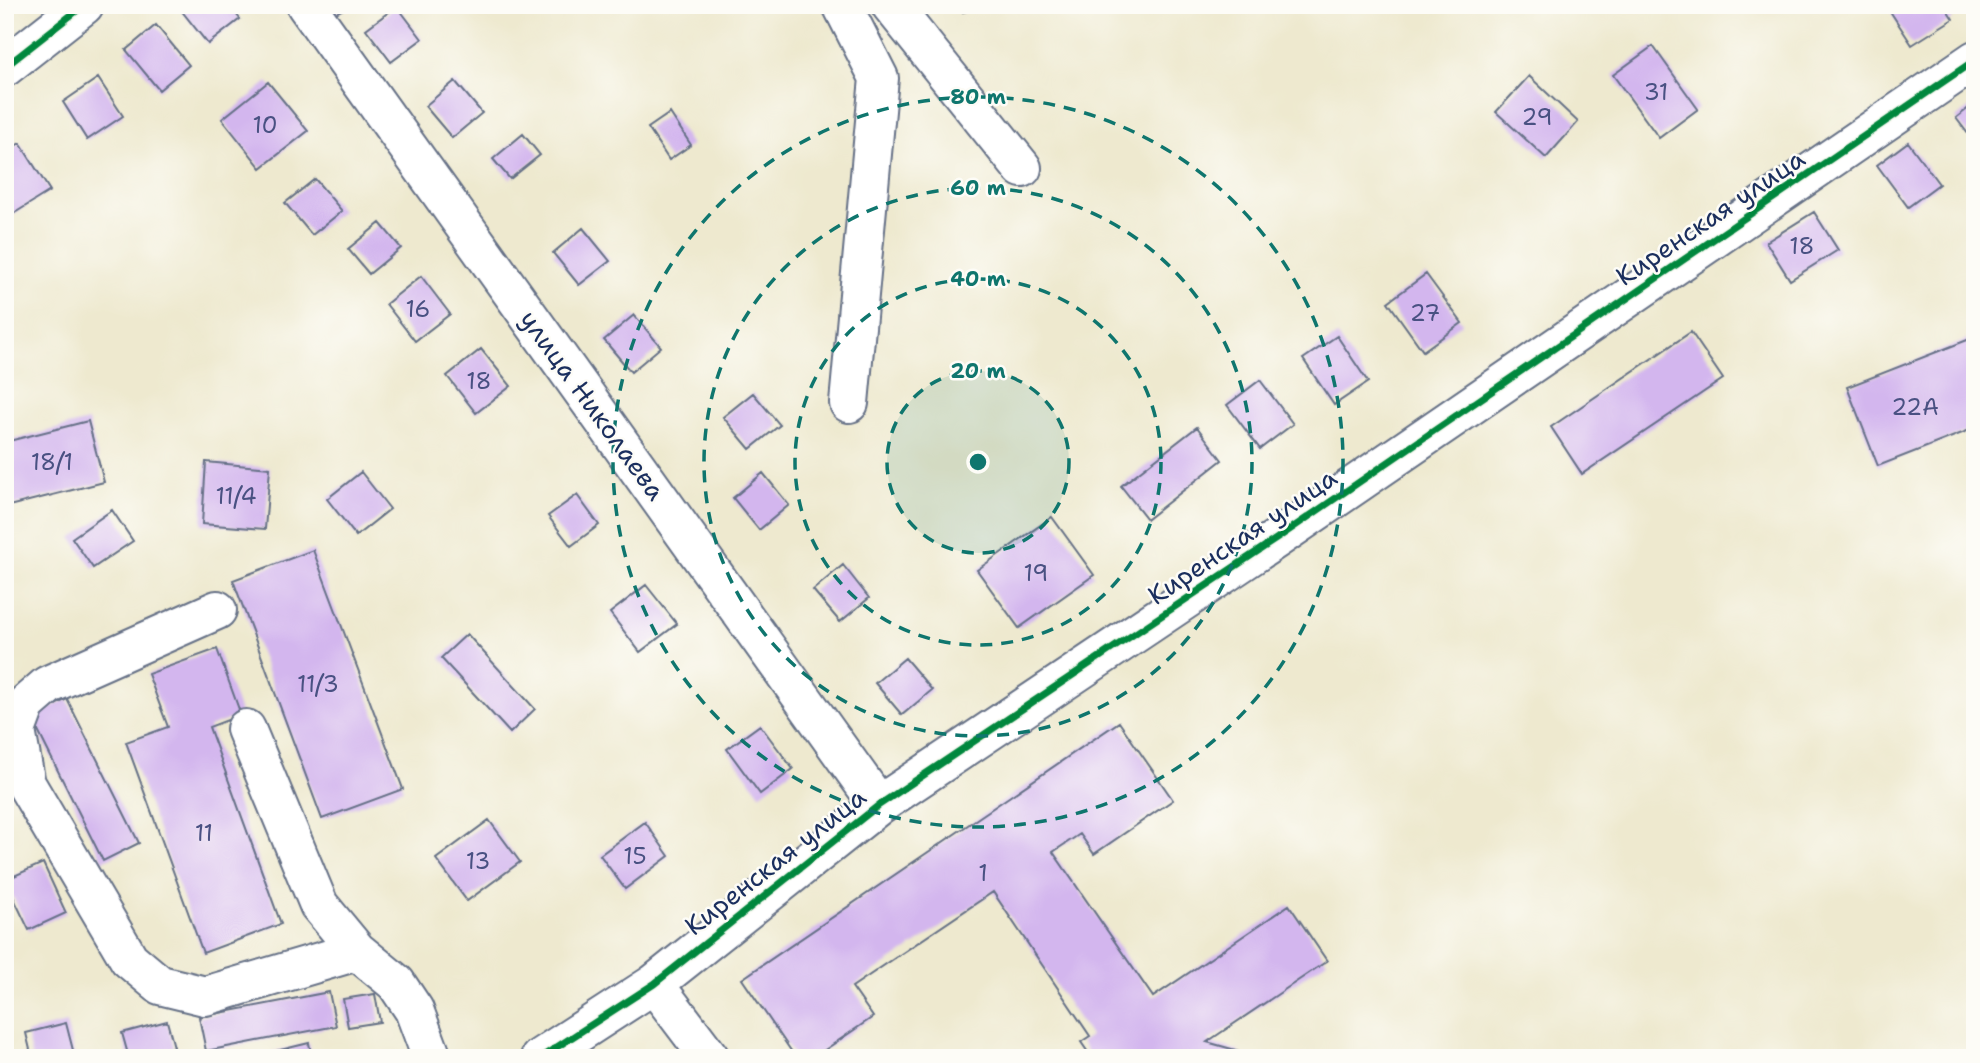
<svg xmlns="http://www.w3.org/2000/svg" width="1980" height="1063" font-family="'Shantell Sans',sans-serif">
  <rect width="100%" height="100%" fill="#fdfcf7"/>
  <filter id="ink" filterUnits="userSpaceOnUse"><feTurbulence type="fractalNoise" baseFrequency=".0143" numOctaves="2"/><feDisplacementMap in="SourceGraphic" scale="14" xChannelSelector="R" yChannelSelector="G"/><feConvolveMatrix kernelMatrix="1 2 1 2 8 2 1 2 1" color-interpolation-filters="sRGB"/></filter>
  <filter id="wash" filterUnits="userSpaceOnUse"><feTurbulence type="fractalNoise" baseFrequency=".00686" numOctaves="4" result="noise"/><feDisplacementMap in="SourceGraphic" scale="28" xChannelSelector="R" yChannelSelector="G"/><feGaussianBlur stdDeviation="1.57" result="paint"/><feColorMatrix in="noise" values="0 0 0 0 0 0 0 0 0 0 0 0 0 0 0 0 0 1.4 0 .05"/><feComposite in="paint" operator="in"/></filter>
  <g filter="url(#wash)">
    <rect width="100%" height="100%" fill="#eee9cf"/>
    <g id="blocks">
      <!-- building -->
      <path fill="#d3b6ee" d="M177 5H229L240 19 208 44Z
        M326 5H351L332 15Z
        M960 5H984V6L963 12Z
        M1886 5H1944L1953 19 1912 45Z
        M397 6 422 39 391 62 366 29Z
        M156 25 189 65 159 90 126 50Z
        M1653 46 1698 109 1659 138 1613 75Z
        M1529 76 1578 122 1546 158 1496 112Z
        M98 78 123 116 87 140 63 102Z
        M455 81 482 113 452 138 425 106Z
        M268 82 308 131 261 168 222 119Z
        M1975 103V143L1956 118Z
        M670 113 691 145 669 160 648 128Z
        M523 134 540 155 510 179 493 159Z
        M1908 142 1939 184 1908 207 1877 165Z
        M20 143 50 191 5 219V152Z
        M315 179 342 211 312 235 285 203Z
        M1814 212 1838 250 1790 280 1766 242Z
        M380 223 401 248 369 274 348 249Z
        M583 228 610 261 579 285 553 253Z
        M1426 274 1462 323 1423 351 1388 302Z
        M421 276 450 314 415 341 386 304Z
        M634 315 661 347 631 372 604 340Z
        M1691 332 1723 379 1582 474 1551 427Z
        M1337 336 1368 382 1334 405 1303 359Z
        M1975 337V428L1878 466 1847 387Z
        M481 349 511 386 476 413 447 376Z
        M1260 380 1293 424 1260 449 1227 405Z
        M753 393 780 425 750 449 723 417Z
        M88 421 104 482 5 507V442Z
        M1197 427 1222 460 1147 519 1121 486Z
        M206 462 270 468 265 529 202 524Z
        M361 472 390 509 356 536 327 499Z
        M763 473 789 505 759 530 733 498Z
        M577 495 599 525 571 546 548 516Z
        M112 510 133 541 93 568 72 538Z
        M1052 517 1094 575 1019 628 977 570Z
        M313 550 403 789 322 819 233 580Z
        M843 565 869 598 840 622 813 590Z
        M646 585 677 624 640 652 610 613Z
        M467 634 535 709 510 733 441 658Z
        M217 649 241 715 209 727 281 924 203 953 126 742 168 727 148 674Z
        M905 658 932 690 902 715 875 683Z
        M67 699 139 843 103 861 31 717Z
        M1119 722 1173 800 1094 854 1080 834 1053 852 1153 997 1289 905 1327 961 1207 1042 1239 1051 1238 1058H1092L1081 1042 1090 1036 993 892 852 987 873 1017 813 1058H796L742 979Z
        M760 725 793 769 760 794 727 749Z
        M489 820 520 862 467 901 436 859Z
        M645 822 669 856 625 889 600 855Z
        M43 863 66 913 29 930 5 880Z
        M329 992 336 1026 206 1051 199 1017Z
        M375 994 380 1022 348 1027 343 999Z
        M167 1021 174 1047 129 1058 122 1033Z
        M66 1023 75 1058H32L26 1033Z
        M309 1043 312 1058H274L272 1052Z"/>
    </g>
  </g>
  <g filter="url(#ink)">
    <use href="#blocks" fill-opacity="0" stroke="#657086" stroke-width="2"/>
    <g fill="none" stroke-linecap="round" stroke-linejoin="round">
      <defs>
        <path id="minor" d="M306 5 879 805
          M842 5 879 78 849 403
          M891 5 1022 168
          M5 67 84 5
          M217 610 48 685 26 704 16 731 26 784 129 959 160 985 205 996 357 951
          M246 729 319 905 357 951 396 983 414 1010 432 1058
          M654 984 710 1058
          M540 1058 654 984 879 805 1279 537 1975 60"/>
      </defs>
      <!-- minor casing -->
      <use href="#minor" stroke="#657086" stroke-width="42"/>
      <!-- minor -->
      <use href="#minor" stroke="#fff" stroke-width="38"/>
      <defs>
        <path id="cycleway" d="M5 67 84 5
          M540 1058 654 984 879 805 1279 537 1975 60"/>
      </defs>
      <!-- cycleway casing -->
      <use href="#cycleway" stroke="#fdfcf7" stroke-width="11"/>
      <!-- cycleway -->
      <use href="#cycleway" stroke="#00873e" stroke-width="7"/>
    </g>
  </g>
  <!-- distance rings -->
  <circle cx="978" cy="462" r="91" fill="#0f766e" fill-opacity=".12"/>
  <g fill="none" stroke="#0f766e" stroke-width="3.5" stroke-dasharray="12 9">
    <circle cx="978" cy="462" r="91"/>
    <circle cx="978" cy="462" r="183"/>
    <circle cx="978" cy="462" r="274"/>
    <circle cx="978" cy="462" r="365"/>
  </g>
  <g text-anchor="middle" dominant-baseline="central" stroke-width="5" stroke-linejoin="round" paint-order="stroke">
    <!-- number labels -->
    <g font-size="23" fill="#495182">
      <text x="1656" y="92">31</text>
      <text x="1537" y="117">29</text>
      <text x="265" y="125">10</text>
      <text x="1802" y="246">18</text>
      <text x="418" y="309">16</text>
      <text x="1425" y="313">27</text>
      <text x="479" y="381">18</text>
      <text x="1915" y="407">22А</text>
      <text x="52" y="462">18/1</text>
      <text x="236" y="496">11/4</text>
      <text x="1036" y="573">19</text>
      <text x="318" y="684">11/3</text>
      <text x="204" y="833">11</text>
      <text x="635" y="856">15</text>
      <text x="478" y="861">13</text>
      <text x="983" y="873">1</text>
    </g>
    <!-- street labels -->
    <g font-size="26" fill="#1b2f5e" stroke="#fdfcf7">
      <text transform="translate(1710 217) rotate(-34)">Киренская улица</text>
      <text transform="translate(593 405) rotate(54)">улица Николаева</text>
      <text transform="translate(1242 536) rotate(-34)">Киренская улица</text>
      <text transform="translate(775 861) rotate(-38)">Киренская улица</text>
    </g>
  </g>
  <circle cx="978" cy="462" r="10" fill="#0f766e" stroke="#fdfcf7" stroke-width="3.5"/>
  <g font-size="21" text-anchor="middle" font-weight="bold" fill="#0f766e" stroke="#fdfcf7" stroke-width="5" stroke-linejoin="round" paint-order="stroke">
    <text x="978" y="104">80 m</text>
    <text x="978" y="195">60 m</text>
    <text x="978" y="286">40 m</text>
    <text x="978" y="378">20 m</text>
  </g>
  <!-- margin -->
  <rect width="1980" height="1063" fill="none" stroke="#fdfcf7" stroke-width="28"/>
</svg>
